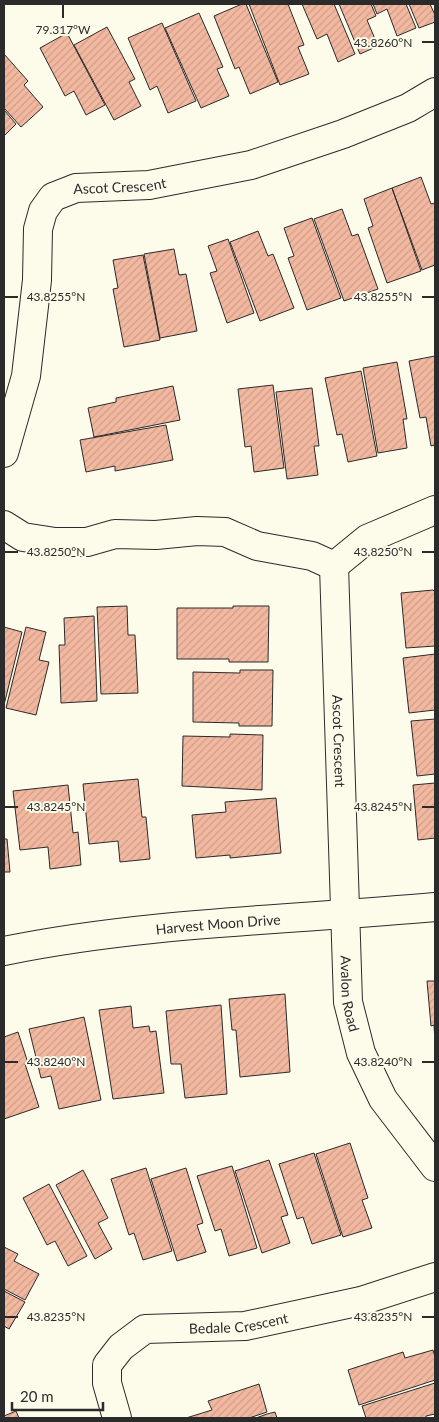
<svg xmlns="http://www.w3.org/2000/svg" width="439" height="1422" font-family="Lato,sans-serif">
  <defs>
    <pattern id="building-hatch" width="6" height="6" patternUnits="userSpaceOnUse" patternTransform="scale(1.25)"><rect width="6" height="6" fill="#f2b8a0"/><path d="M-1 1l2-2M0 6l6-6M5 7l2-2" fill="none" stroke="#d09e8a"/></pattern>
  </defs>
  <rect width="100%" height="100%" fill="#fdfbea"/>
  <!-- building -->
  <path fill="url(#building-hatch)" stroke="#2b2b2b" d="M242 4H246L278 82 250 94 239 67 235 69 214 16Z
    M249 4H288L304 45 298 47 309 74 280 85Z
    M302 4H334L355 54 338 62 327 34 317 39Z
    M339 4H371L376 16 367 20 378 46 360 54Z
    M373 4H406L416 28 397 36 387 9 377 14Z
    M409 4H430L435 15V22L419 28Z
    M199 13 223 67 217 69 229 96 201 108 165 28Z
    M162 23 196 101 168 113 157 86 150 90 128 38Z
    M107 27 135 79 129 82 141 106 114 120 74 45Z
    M67 33 105 105 86 115 74 91 65 96 40 48Z
    M4 54 28 81 24 85 43 107 21 127 4 108Z
    M4 110 16 124 4 136Z
    M421 177 431 204 435 203V265L422 270 392 188Z
    M392 188 421 271 387 283 368 228 373 226 364 199Z
    M342 209 352 236 358 234 378 289 344 301 314 219Z
    M312 218 341 298 307 310 288 258 294 256 284 228Z
    M258 231 268 256 273 254 294 308 260 321 230 242Z
    M228 239 254 313 227 323 210 273 217 271 208 246Z
    M174 249 179 275 186 274 197 331 160 338 144 254Z
    M143 255 160 340 124 347 113 289 118 288 113 260Z
    M435 356V445L431 446 426 417 420 418 409 361Z
    M397 362 407 419H403L407 448 378 453 363 368Z
    M361 371 377 456 348 462 342 434 337 435 325 378Z
    M273 385 284 468 254 472 251 446 245 447 238 389Z
    M173 386 180 420 94 437 88 408 116 402V398Z
    M312 388 319 446H314L318 475 287 479 276 392Z
    M166 425 173 460 115 471V466L86 472 80 440Z
    M433 590 435 592V646L406 648 401 593Z
    M127 606 128 635H135L138 693 101 694 97 607Z
    M233 606H269L268 662H229V659H177V608H233Z
    M94 616 97 701 61 703 59 645H65L64 618Z
    M4 627 22 632 4 705Z
    M26 627 46 632 39 660 49 662 36 715 6 708Z
    M435 654V710L409 713 403 658Z
    M240 670H273L272 726H239V723L193 722V672L240 673Z
    M435 719V774L417 776 411 721Z
    M230 734 263 735 262 790 182 786 183 736 230 737Z
    M138 779 142 817H146L150 859 120 862 118 841 89 844 83 784Z
    M435 783V838L418 840 413 785Z
    M68 785 73 833 78 832 81 865 50 869 48 847 20 850 13 791Z
    M276 798 281 853 230 858V855L196 858 192 815 226 812 225 802Z
    M4 839H7L10 872H4Z
    M427 981H435V1043L434 1025 431 1026Z
    M285 994 290 1072 240 1077 236 1030H232L229 999Z
    M221 1005 227 1094 185 1098 181 1064H171L166 1011Z
    M131 1006 133 1028 149 1026 150 1032 156 1031 164 1093 113 1099 99 1010Z
    M84 1017 101 1100 59 1109 51 1076 41 1078 29 1029Z
    M18 1032 28 1063 25 1064 39 1107 4 1119V1037Z
    M350 1143 368 1198 362 1200 372 1228 343 1237 316 1154Z
    M314 1153 341 1235 312 1244 303 1217 297 1219 279 1164Z
    M269 1160 288 1215 281 1217 290 1243 262 1253 235 1171Z
    M232 1166 257 1248 229 1256 221 1229 215 1231 197 1176Z
    M146 1168 172 1251 143 1260 134 1233 129 1235 111 1179Z
    M186 1168 203 1223 197 1225 206 1252 177 1261 151 1179Z
    M83 1170 108 1218 98 1223 112 1249 95 1259 56 1185Z
    M49 1184 87 1256 68 1266 55 1241 47 1245 23 1198Z
    M4 1247 18 1254 14 1261 39 1274 25 1300 4 1289Z
    M4 1291 25 1302 9 1329 4 1326Z
    M433 1350 435 1357V1380L359 1405 348 1370 403 1352 405 1358Z
    M435 1383V1414L426 1416V1418H366L362 1406Z
    M259 1384 267 1412 249 1418H186L212 1410 208 1401Z
    M16 1411 19 1418H4V1416Z
    M275 1412 277 1418H256L267 1414Z"/>
  <g fill="none" stroke-linecap="round" stroke-linejoin="round">
    <defs>
      <g id="street">
        <path id="s1" d="M4 453 26 376 37 280 38 229 43 211 53 197 76 188 149 185 251 165 343 134 408 108 435 92"/>
        <path d="M4 525 23 537 55 542H87L115 534 156 535 197 531 225 532 257 546 312 556 334 566"/>
        <path id="s2" d="M334 566 348 1002 361 1053 383 1099 435 1167"/>
        <path d="M334 566 367 539 435 510"/>
        <path id="s3" d="M117 1418 107 1383V1365L121 1347 145 1329 245 1326 361 1301 435 1277"/>
      </g>
      <g id="secondary">
        <path id="s4" d="M4 951C146 922 291 920 435 907"/>
      </g>
    </defs>
    <!-- street casing -->
    <use href="#street" stroke="#2b2b2b" stroke-width="30"/>
    <!-- secondary casing -->
    <use href="#secondary" stroke="#2b2b2b" stroke-width="30"/>
    <!-- street -->
    <use href="#street" stroke="#fdfbea" stroke-width="28"/>
    <!-- secondary -->
    <use href="#secondary" stroke="#fdfbea" stroke-width="28"/>
  </g>
  <!-- ticks -->
  <path fill="none" stroke="#2b2b2b" stroke-width="2" d="M63 5V18M422 42H434M5 297H18M422 297H434M5 552H18M422 552H434M5 807H18M422 807H434M5 1062H18M422 1062H434M5 1317H18M422 1317H434"/>
  <g text-anchor="middle" dominant-baseline="central" stroke-width="4" stroke-linejoin="round" paint-order="stroke">
    <!-- street labels -->
    <g font-size="14" fill="#2b2b2b" stroke="#fdfbea">
      <text stroke="none"><textPath href="#s1" startOffset="332">Ascot Crescent</textPath></text>
      <text stroke="none"><textPath href="#s2" startOffset="175">Ascot Crescent</textPath></text>
      <text stroke="none"><textPath href="#s4" startOffset="216">Harvest Moon Drive</textPath></text>
      <text stroke="none"><textPath href="#s2" startOffset="428">Avalon Road</textPath></text>
      <text stroke="none"><textPath href="#s3" startOffset="201">Bedale Crescent</textPath></text>
    </g>
  </g>
  <g font-size="12" text-anchor="middle" fill="#2b2b2b" stroke="#fdfbea" stroke-width="4" stroke-linejoin="round" paint-order="stroke">
    <text x="63" y="34">79.317°W</text>
    <text x="383" y="47">43.8260°N</text>
    <text x="56" y="301">43.8255°N</text>
    <text x="383" y="301">43.8255°N</text>
    <text x="56" y="556">43.8250°N</text>
    <text x="383" y="556">43.8250°N</text>
    <text x="56" y="811">43.8245°N</text>
    <text x="383" y="811">43.8245°N</text>
    <text x="56" y="1066">43.8240°N</text>
    <text x="383" y="1066">43.8240°N</text>
    <text x="56" y="1321">43.8235°N</text>
    <text x="383" y="1321">43.8235°N</text>
  </g>
  <!-- border -->
  <rect width="439" height="1422" fill="none" stroke="#2b2b2b" stroke-width="10"/>
  <!-- scale -->
  <path d="M12 1402v8h91v-8" fill="none" stroke="#2b2b2b" stroke-width="2.5"/>
  <text x="20" y="1402" font-size="15" fill="#2b2b2b" stroke="#fdfbea" stroke-width="4" paint-order="stroke">20 m</text>
</svg>
